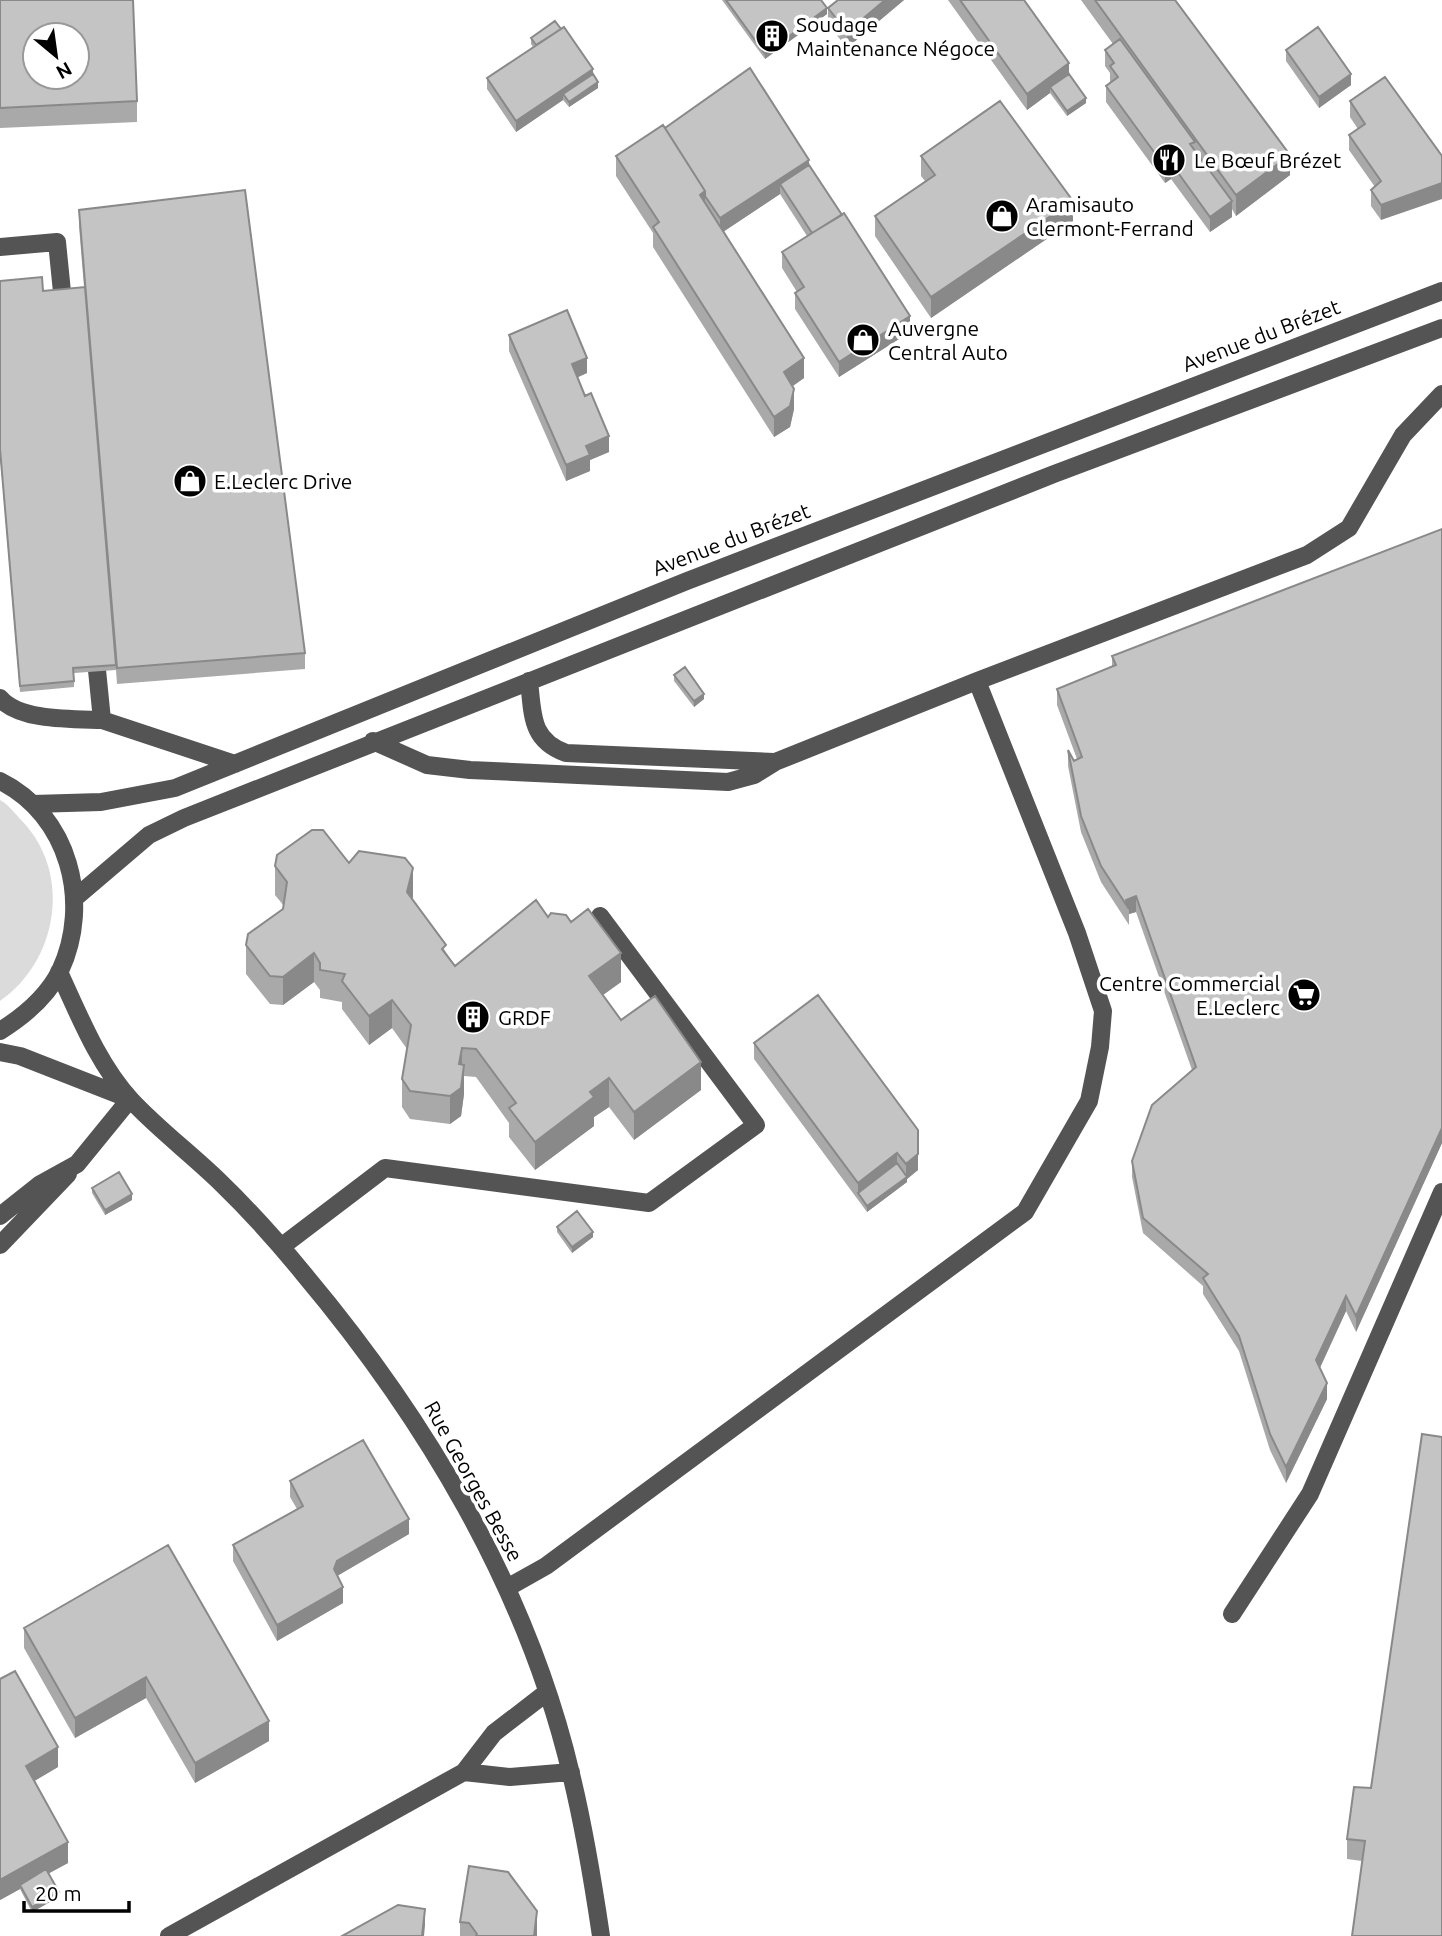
<svg xmlns="http://www.w3.org/2000/svg" width="1442" height="1936" font-family="Ubuntu,sans-serif">
  <rect width="100%" height="100%" fill="#fff"/>
  <!-- green -->
  <path fill="#dbdbdb" d="M0 800C9 805 16 815 23 822 72 874 58 961 0 1001Z"/>
  <g fill="none" stroke-linecap="round" stroke-linejoin="round">
    <!-- minor -->
    <path stroke="#545454" stroke-width="18" d="M0 247 57 242 64 312
      M95 650 102 720 235 764
      M529 681C533 714 530 740 566 753L774 762
      M0 698C19 721 73 719 102 720
      M373 741 427 765 470 770 728 782 754 775 775 762 977 681 1307 555 1349 528 1403 435 1442 394
      M0 781C69 815 92 903 60 971 47 997 24 1016 0 1031
      M33 804 101 802 175 788 687 581 1442 291
      M75 898 149 835 184 818 1054 474 1442 328
      M59 972C79 1015 98 1064 131 1100 158 1129 190 1153 219 1181 249 1210 277 1241 303 1273 425 1418 527 1588 571 1774 584 1827 593 1882 601 1936
      M0 1052 20 1056 130 1099
      M0 1216 39 1185 77 1164 130 1099
      M0 1245 68 1174
      M281 1247 385 1168 649 1203 756 1125 600 916
      M507 1588 546 1566 1025 1212 1089 1101 1100 1047 1103 1011 1077 933 977 681
      M1232 1614 1310 1494 1442 1192
      M464 1772 510 1777 571 1772
      M169 1936 464 1772 494 1733 546 1693"/>
  </g>
  <!-- wall -->
  <path fill="#a9a9a9" d="M0 0 137 101V122L0 128Z
    M722 0H821L827 14 765 59Z
    M838 0H904L847 48 828 24V8Z
    M948 0H1024L1086 103 1067 116 1050 93 1027 110Z
    M1081 0H1175L1290 175 1236 216 1232 209V217L1210 232 1171 179 1165 183 1106 102V86L1110 82V73L1105 66V50L1113 44Z
    M531 38 593 74 598 88 569 107 563 100 516 132 487 89V78L533 47 531 44Z
    M1286 50 1351 85 1319 108 1286 61Z
    M1385 77 1381 220 1371 206V190L1375 187 1349 150V135L1358 129 1350 117V101Z
    M665 128 809 165 910 332 839 377 795 309V293L797 292 782 268V252L807 236 780 194 724 231 804 378 793 386 794 409 790 427 774 437 653 247V233L616 176V156Z
    M921 156 1073 221 931 318 875 236V216L925 181 921 176Z
    M79 210 305 653V669L117 684 116 670 74 673V687L20 692 0 455 43 291 84 287 79 226Z
    M509 335 587 373 577 377 609 452 590 460V471L566 481 509 351Z
    M1442 529V1143L1356 1332 1346 1311 1320 1368 1327 1399 1286 1483 1270 1450 1239 1351 1203 1294V1286L1143 1233 1132 1177V1161L1192 1070 1136 912 1129 914V925L1101 882 1081 832 1068 766V750L1074 761 1077 759 1057 705V689L1112 666V656Z
    M674 675 704 699 694 707 674 681Z
    M349 863 413 896 412 900 455 966 548 917 621 982 603 995 621 1020 701 1090 634 1140 609 1107 594 1117V1126L535 1170 509 1137V1123L476 1077 464 1076V1094L461 1116 450 1124 410 1119 402 1107V1079L407 1049 392 1028 369 1045 342 1009V1002L320 998V990L314 982 283 1005 270 1004 246 974V945L283 909 284 906 275 895V866Z
    M818 995 918 1170 907 1179V1182L867 1212 754 1059V1043Z
    M92 1188 132 1200 105 1215 92 1193Z
    M557 1227 593 1237 572 1253 557 1232Z
    M290 1481 409 1534 337 1576 343 1603 277 1641 233 1561V1545L297 1509 290 1497Z
    M168 1545 269 1741 195 1783 146 1698 75 1738 24 1648V1628Z
    M0 1679 58 1767 34 1781 68 1863 49 1873 59 1897 32 1912 20 1889 0 1900Z
    M1371 1788 1362 1861 1347 1859V1839Z
    M460 1922 537 1931 536 1936H460Z"/>
  <!-- shaded-wall -->
  <path fill="#898989" d="M885 0H904L847 48V32Z
    M827 8V14L765 59V54Z
    M1069 63V79L1050 87V93L1027 110V94Z
    M593 69V80L563 94V100L516 132V121Z
    M1351 74V85L1319 108V97Z
    M598 82V88L569 107V102Z
    M1086 98V103L1067 116V111Z
    M1290 155V175L1236 216V195Z
    M809 160V176L780 184V194L720 234V218Z
    M1171 163V179L1165 183V167Z
    M1442 183V199L1381 220V205Z
    M705 191V212L700 195Z
    M1073 201V221L931 318V297Z
    M1232 201V217L1210 232V217Z
    M910 316V332L839 377V362Z
    M587 358V373L572 380V364Z
    M804 358V378L784 392V372Z
    M794 389V409L790 427 774 437V417Z
    M609 436V452L590 460V471L566 481V465L586 446Z
    M704 694V699L694 707V701Z
    M413 868V896L407 921V892Z
    M1136 896V912L1129 914V909L1126 900Z
    M314 953V982L283 1005V977Z
    M621 953V982L589 1005V976Z
    M392 1000V1028L369 1045V1016Z
    M462 1048V1076L464 1065V1094L461 1116 450 1124V1096L459 1064Z
    M701 1062V1090L634 1140V1112Z
    M609 1078V1107L594 1117V1126L535 1170V1142L590 1092Z
    M1442 1128V1143L1356 1332V1316Z
    M918 1130V1170L907 1179V1182L867 1212V1206L906 1178V1164Z
    M897 1153V1168L858 1193V1198V1183Z
    M132 1194V1200L105 1215V1210Z
    M593 1232V1237L572 1253V1247Z
    M1346 1296V1311L1316 1376V1360Z
    M1327 1383V1399L1286 1483V1467Z
    M409 1519V1534L337 1576 334 1569 337 1561Z
    M343 1587V1603L277 1641V1625Z
    M146 1677V1698L75 1738V1718Z
    M269 1721V1741L195 1783V1763Z
    M58 1747V1767L26 1786V1766Z
    M68 1842V1863L22 1888 20 1885V1889L0 1900V1880Z
    M59 1892V1897L32 1912V1907Z
    M425 1909V1925L424 1936H422Z
    M537 1911V1936H534Z"/>
  <!-- building -->
  <path fill="#c4c4c4" stroke="#898989" stroke-width="2" fill-rule="evenodd" d="M0 0H133L137 101 0 108ZM35 35H77V77H35Z
    M726 0H821L827 8 765 54Z
    M838 0H885L847 32 828 8Z
    M960 0H1024L1069 63 1027 94Z
    M1095 0H1175L1290 155 1236 195Z
    M555 21 561 29 536 45 531 38Z
    M564 27 593 69 516 121 487 78Z
    M1318 27 1351 74 1319 97 1286 50Z
    M1120 39 1195 142 1190 144 1232 201 1210 217 1171 163 1165 167 1106 86 1118 77 1110 66 1114 63 1105 50Z
    M750 68 809 160 720 218 705 196V191L665 128Z
    M593 74 598 82 569 102 563 94Z
    M1069 74 1086 98 1067 111 1050 87Z
    M1385 77 1442 156V183L1381 205 1371 190 1381 181 1349 135 1365 124 1350 101Z
    M1000 101 1073 201 931 297 875 216 935 175 921 156Z
    M663 125 705 191 700 195 804 358 784 372 794 389 790 406 774 417 653 227 659 222 616 156Z
    M809 165 842 215 812 233 780 184Z
    M245 190 305 653 117 668 79 210Z
    M844 213 910 316 839 362 795 293 804 287 782 252Z
    M42 277 43 291 85 287 116 665 73 668 74 681 20 686 0 449V281Z
    M567 310 587 358 572 364 585 396 591 393 609 436 586 446 590 455 566 465 509 335Z
    M1442 529V1128L1356 1316 1346 1296 1316 1360 1327 1383 1286 1467 1270 1434 1239 1336 1203 1278 1208 1274 1143 1218 1132 1161 1152 1105 1196 1067 1136 896 1126 900 1129 909 1101 866 1081 816 1068 750 1074 761 1082 757 1057 689 1116 665 1112 656Z
    M685 667 704 694 694 701 674 675Z
    M312 830H323L349 863 359 851 405 858 413 868 407 892 446 945 442 949 455 966 536 900 548 917 551 913 566 915 571 922 588 909 621 953 589 976 621 1020 655 996 701 1062 634 1112 609 1078 590 1092 594 1097 535 1142 509 1108 516 1103 476 1049 462 1048 459 1064 464 1065 461 1088 450 1096 410 1091 402 1079 411 1025 392 1000 369 1016 342 981 345 974 320 970V963L314 953 283 977 270 976 246 945 248 934 283 909 287 882 275 866 277 855Z
    M818 995 918 1130V1154L906 1164 897 1153 858 1183 754 1043Z
    M897 1163 907 1177 867 1206 858 1193Z
    M119 1172 132 1194 105 1210 92 1188Z
    M577 1211 593 1232 572 1247 557 1227Z
    M1422 1434 1442 1437V1936H1352L1365 1841 1347 1839 1354 1787 1371 1788Z
    M363 1440 409 1519 337 1561 334 1569 343 1587 277 1625 233 1545 303 1506 290 1481Z
    M168 1545 269 1721 195 1763 146 1677 75 1718 24 1628Z
    M15 1671 58 1747 26 1766 68 1842 0 1880V1679Z
    M469 1866 508 1872 537 1911 534 1936H476L477 1934 469 1923 460 1922Z
    M46 1869 59 1892 32 1907 20 1885Z
    M398 1905 425 1909 422 1936H342Z"/>
  <!-- icons -->
  <defs>
    <symbol id="building-disc" viewBox="-11 -11 22 22"><circle r="9.5" fill="#000" stroke="#fff"/><path d="M-4-6H4V6H1V3H-1V6H-4ZM-2.5-4.3h1.7v1.8h-1.7ZM.8-4.3h1.7v1.8H.8ZM-2.5-1h1.7V.8h-1.7ZM.8-1h1.7V.8H.8Z" fill="#fff"/></symbol>
    <symbol id="restaurant-disc" viewBox="-11 -11 22 22"><circle r="9.5" fill="#000" stroke="#fff"/><path d="M-5-6h1v4h1v-4h1v4h1v-4h1v5L-1.5 .5V6h-2V.5L-5-1ZM5-6V6H3V1.5H1.5Q1.5-4 5-6Z" fill="#fff"/></symbol>
    <symbol id="shop-disc" viewBox="-11 -11 22 22"><circle r="9.5" fill="#000" stroke="#fff"/><path d="M-5-2.5h2.3a2.7 3.5 0 0 1 5.4 0H5L5.5 6h-11ZM-1.5-2.5h3a1.5 2.3 0 0 0-3 0Z" fill="#fff"/></symbol>
    <symbol id="supermarket-disc" viewBox="-11 -11 22 22"><circle r="9.5" fill="#000" stroke="#fff"/><path d="M-6-5.5h2.5l.6 2H6L4.5 2H-2.5L-4.4-4H-6ZM-1.5 3.2a1.3 1.3 0 1 0 .1 0ZM3 3.2a1.3 1.3 0 1 0 .1 0Z" fill="#fff"/></symbol>
  </defs>
  <g fill-rule="evenodd">
    <use href="#building-disc" x="753" y="17" width="38" height="38"/>
    <use href="#restaurant-disc" x="1150" y="141" width="38" height="38"/>
    <use href="#shop-disc" x="983" y="197" width="38" height="38"/>
    <use href="#shop-disc" x="844" y="321" width="38" height="38"/>
    <use href="#shop-disc" x="171" y="462" width="38" height="38"/>
    <use href="#supermarket-disc" x="1285" y="976" width="38" height="38"/>
    <use href="#building-disc" x="454" y="998" width="38" height="38"/>
  </g>
  <g text-anchor="middle" dominant-baseline="central" stroke-width="7" stroke-linejoin="round" paint-order="stroke">
    <!-- poi labels -->
    <g font-size="21" fill="#000" stroke="#fff" text-anchor="start">
      <text x="796" y="24">Soudage<tspan x="796" dy="24">Maintenance Négoce</tspan></text>
      <text x="1194" y="160">Le Bœuf Brézet</text>
      <text x="1026" y="204">Aramisauto<tspan x="1026" dy="24">Clermont-Ferrand</tspan></text>
      <text x="888" y="328">Auvergne<tspan x="888" dy="24">Central Auto</tspan></text>
      <text x="214" y="481">E.Leclerc Drive</text>
      <text x="1280" y="983" text-anchor="end">Centre Commercial<tspan x="1280" dy="24">E.Leclerc</tspan></text>
      <text x="498" y="1017">GRDF</text>
    </g>
    <!-- street labels -->
    <g font-size="21" fill="#000" stroke="#fff">
      <text transform="translate(1261 335) rotate(-21)">Avenue du Brézet</text>
      <text transform="translate(731 539) rotate(-21)">Avenue du Brézet</text>
      <text transform="translate(474 1481) rotate(61)">Rue Georges Besse</text>
    </g>
  </g>
  <!-- north arrow -->
  <g transform="translate(56 56) rotate(151)"><circle r="33" fill="#ffffff" stroke="#999999" stroke-width="2"/>
  <path d="M0-5L12 26L0 18L-12 26Z" fill="#000000"/>
  <text y="-10" font-size="19" font-weight="bold" text-anchor="middle" fill="#000000">N</text>
  </g>
  <!-- scale -->
  <path d="M24 1901v10h105v-10" fill="none" stroke="#000000" stroke-width="3.5"/>
  <text x="35" y="1901" font-size="21" fill="#000000" stroke="#ffffff" stroke-width="5" paint-order="stroke">20 m</text>
</svg>
